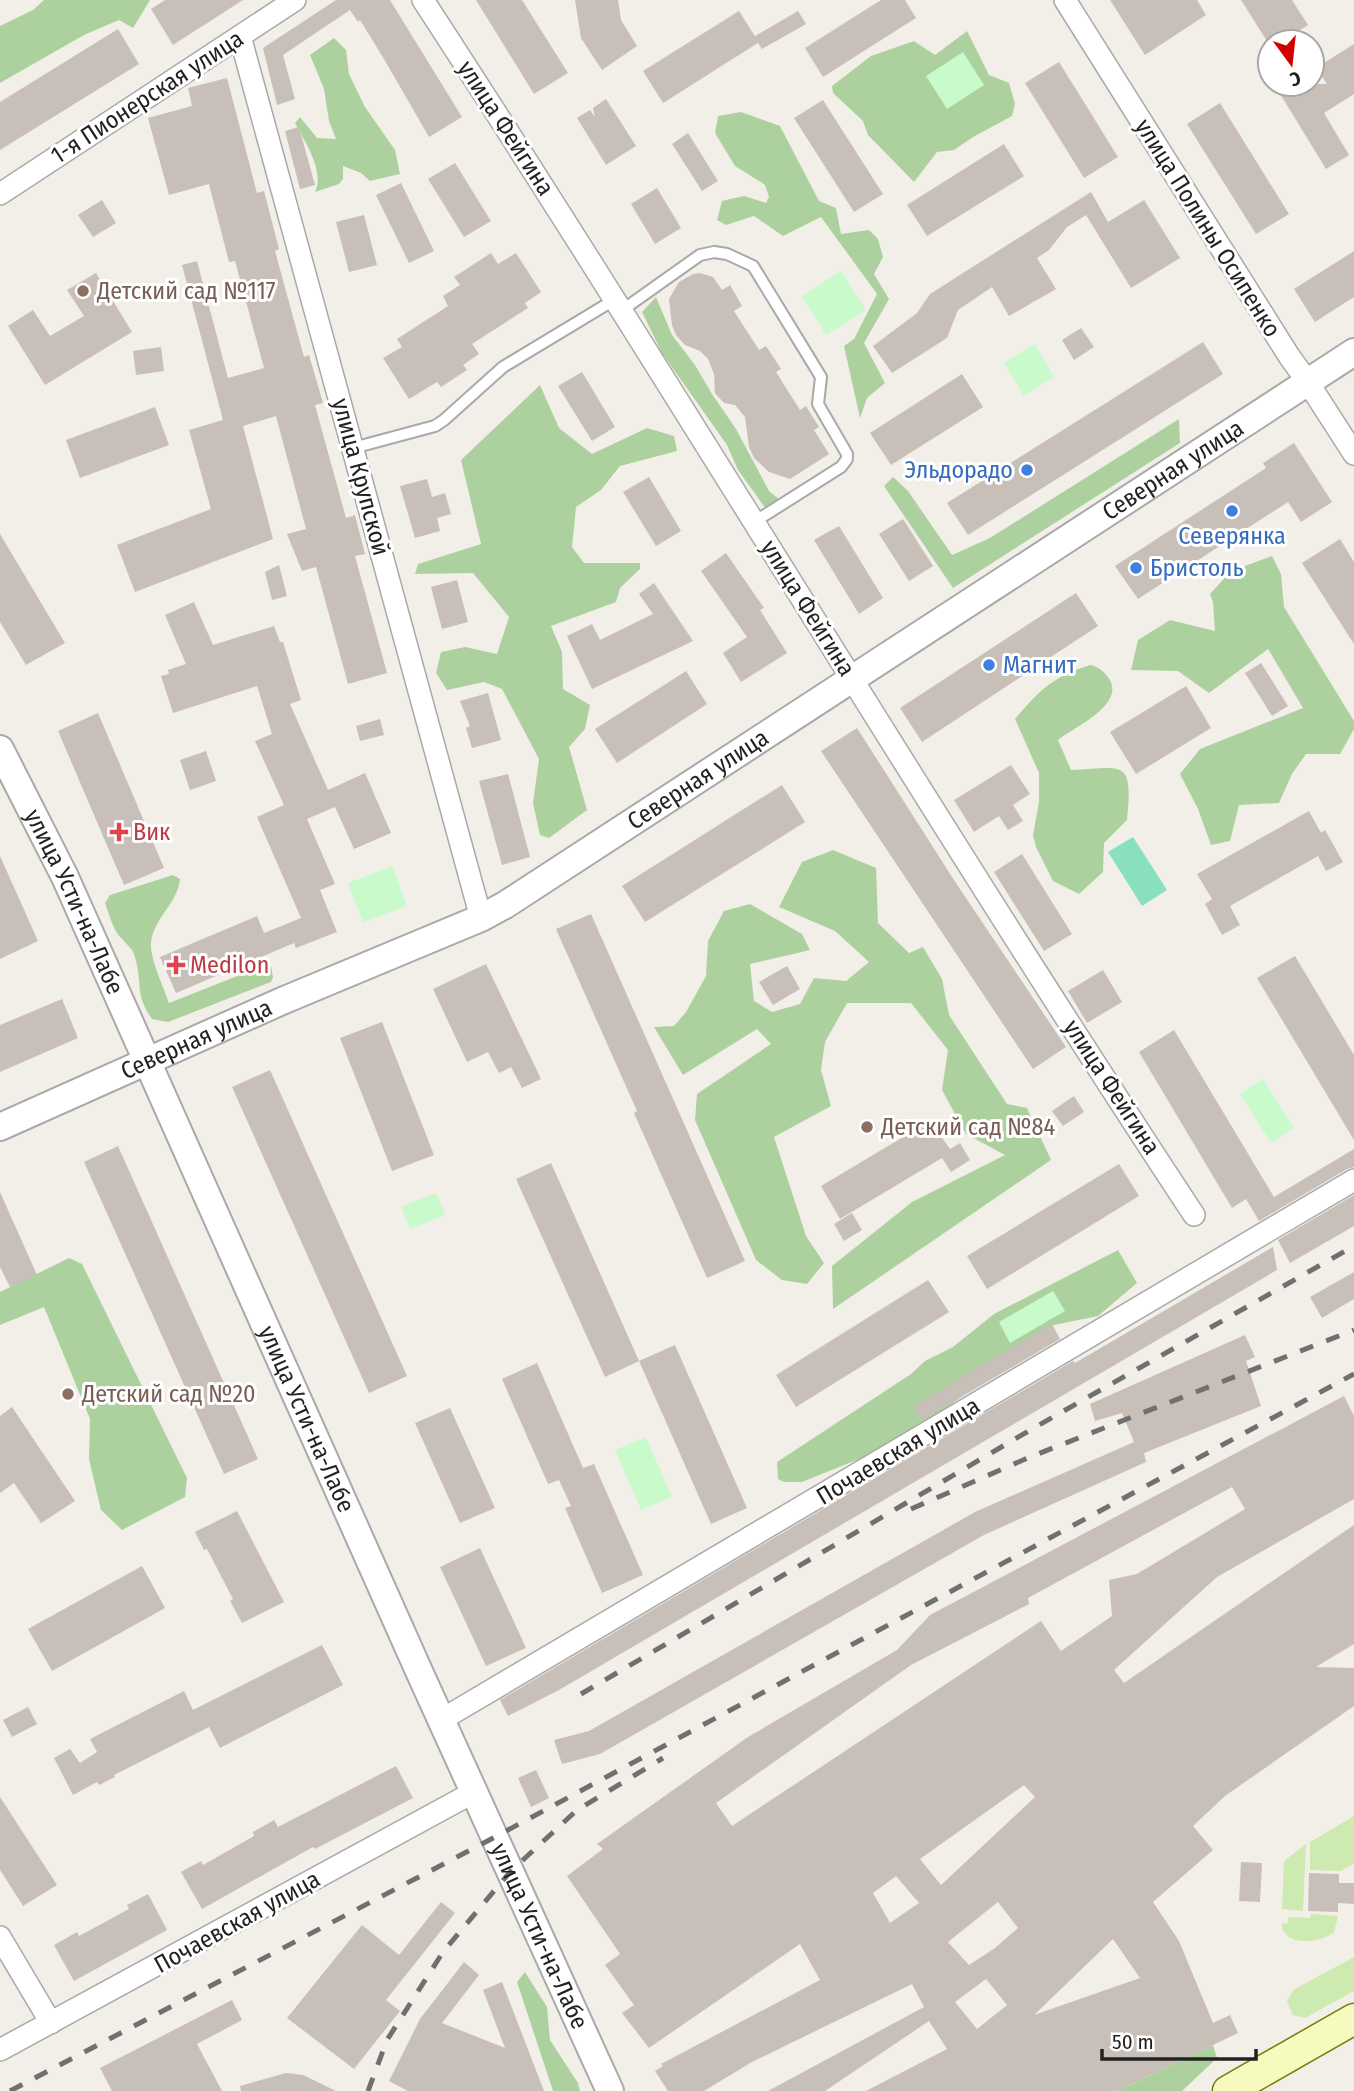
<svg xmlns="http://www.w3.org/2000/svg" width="1354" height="2091" font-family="'Fira Sans Condensed',sans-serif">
  <rect width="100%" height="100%" fill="#f2efe9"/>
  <!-- grass -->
  <path fill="#cdebb0" d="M1354 1816V1864L1340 1871 1310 1870V1842Z
    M1306 1844 1303 1911 1282 1909 1284 1861Z
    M1311 1914 1338 1916 1334 1932C1325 1941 1295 1946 1286 1934 1283 1931 1282 1927 1281 1924L1288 1923V1917L1310 1918Z
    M1354 1957V1991L1305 2018 1293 2015 1287 2001 1293 1990Z"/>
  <!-- forest -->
  <path fill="#add19e" d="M44 0H150L133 28 119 20 84 35 0 83V26L33 10Z
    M967 31 989 75 1009 83 1015 104 1012 116 973 137 954 150 937 152 914 182 868 135 863 121 833 93 832 86 871 56 914 41 935 55Z
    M334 38 346 50 349 74 365 107 395 150 400 174 370 181 361 173 343 166V179L339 184 315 192C325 171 305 142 295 123L300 117 317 138 336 139 329 121 324 89 310 55Z
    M741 112 780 126 819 201 836 208 841 234 869 230 878 239 883 257 874 274 889 299 864 343 885 383 867 398 860 418 844 346 854 339 877 294 821 217 783 236 754 216 726 225 717 220 722 201 744 196 766 203 769 197 765 185 735 166 715 133 718 116Z
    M656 297 672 335 695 365 712 394 736 429 769 491 779 499 766 509 738 470 727 445 662 353 642 312Z
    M540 385 559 428 592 454 647 428 674 436 677 451 620 466 601 490 576 507 572 547 584 563H640V569L620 588 616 602 551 626 562 652 563 689 590 705 585 729 569 747 587 810 549 838 540 835 533 803 539 759 502 689 484 682 447 690 436 673 441 652 465 647 497 654 509 617 473 573 415 574 418 564 481 544 461 460Z
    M1179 419 1180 443 953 588 884 486 893 477 908 491 952 555 990 538Z
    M1272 556 1281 574 1284 607 1354 721V729L1340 754H1306L1292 774 1279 803 1239 805 1230 841 1211 845 1198 809 1180 774 1200 749 1303 708 1268 649 1209 693 1178 671 1131 670 1138 640 1170 620 1215 631 1213 602 1210 594 1231 571Z
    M1090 665C1098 666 1103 671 1108 677 1128 704 1074 727 1058 740L1071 770C1125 767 1133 759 1127 820L1104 843 1103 872 1079 894 1053 881 1036 847 1033 835 1039 802V773L1015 719C1041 689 1051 678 1090 665Z
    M833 850 876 868 878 923 909 953 923 947 942 979 949 1015 1007 1104 1027 1108 1051 1160 833 1309 832 1266 912 1202 1005 1155 966 1134 942 1090 948 1050 911 1003H847L825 1042 821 1070 831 1106 774 1137 806 1236 824 1263 807 1284 782 1280 756 1260 695 1120 697 1094 771 1044 757 1029 683 1075 654 1027 674 1026 686 1012 706 976 708 941 724 911 750 904 802 934 810 950 750 964 754 1001 772 1012 800 1004 814 978 846 981 869 962 835 931 779 907 802 862Z
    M173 875 180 879C178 903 152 920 151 944 150 959 164 988 169 1003L255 969 271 966 273 977 271 982 168 1022 152 1019C135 995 142 985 136 961 134 949 128 946 121 938 113 930 109 914 105 903L110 895Z
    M1118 1250 1137 1283 1098 1316 1049 1326 942 1412 869 1455 802 1482H784L778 1479 777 1462 911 1374 925 1361 953 1347 994 1314Z
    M69 1258 82 1264 187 1478 185 1497 122 1530 101 1510 89 1459 90 1419 44 1307 0 1325V1292Z
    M525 1972 547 2007 550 2040 578 2083 580 2091H553L517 1982Z
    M1213 2045 1217 2058 1182 2091H1117Z"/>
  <!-- park -->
  <path fill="#c8facc" d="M963 52 984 85 947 109 926 76Z
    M841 271 866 310 826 335 802 296Z
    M1035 344 1054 377 1024 396 1004 363Z
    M392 866 407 906 363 922 348 883Z
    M1263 1079 1294 1128 1271 1143 1240 1094Z
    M436 1193 445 1215 410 1229 401 1207Z
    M1053 1291 1065 1311 1010 1343 999 1322Z
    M646 1437 672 1497 641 1510 615 1450Z"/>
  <!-- pitch -->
  <path fill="#88e0be" d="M1133 837 1167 890 1142 906 1108 852Z"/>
  <!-- building -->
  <path fill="#c7bfb8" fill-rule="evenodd" d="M165 0H243L173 45 151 9Z
    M336 0H390L462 117 429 137 384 59 360 20 358 22 350 10 283 55 295 99 277 105 263 48Z
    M476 0H522L568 73 534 94Z
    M575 0H618L621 20 637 46 602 70 581 38Z
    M881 0H905L916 18 823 77 805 48Z
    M1110 0H1197L1206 15 1145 55Z
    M1241 0H1292L1308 25 1281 42H1270V46Z
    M739 11 756 38 755 36 798 11 806 24 762 49 758 43 663 103 643 71Z
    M118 29 139 64 0 150V102Z
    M1354 44V94L1324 113 1349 155 1326 169 1274 84H1327L1316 68Z
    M1059 62 1118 157 1084 178 1025 83Z
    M227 78 257 193 264 191 279 249 275 251 304 357 309 355 323 403 315 405 346 518 355 515 365 554 355 556 387 673 348 684 316 567 302 571 287 534 306 529 276 416 243 426 273 539 135 592 117 545 211 509 189 430 223 420 182 265 197 261 228 378 264 368 235 261 229 262 209 184 169 195 148 118 192 106 188 88Z
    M606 99 636 146 606 165 577 118 590 110 595 117 593 108Z
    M823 100 883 194 854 212 794 118Z
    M1220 103 1289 214 1256 234 1187 124Z
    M299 127 315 185 300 189 285 131Z
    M688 133 718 181 702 191 672 144Z
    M1004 144 1024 176 927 236 907 205Z
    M455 163 491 221 464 237 428 179Z
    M401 183 434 251 409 263 376 195Z
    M657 188 681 228 655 244 631 204Z
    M1091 192 1108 222 1144 200 1180 258 1131 288 1086 215 1067 227 1049 250 1037 258 1056 289 1009 316 992 287 958 310 947 338 892 373 873 346 917 313 930 294Z
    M102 200 116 223 93 237 78 215Z
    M364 215 377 265 349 272 336 222Z
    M1354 251V297L1315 322 1294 289Z
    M491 253 498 264 516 253 541 292 525 303 528 308 472 344 479 354 463 365 467 370 441 387 437 382 409 399 383 358 402 347 397 339 448 306 443 296 460 285 454 277Z
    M96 273 132 332 45 385 8 326 33 310 50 336 84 316 67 290Z
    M700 273 713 277 722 290 730 285 742 306 734 311 759 350 766 346 781 369 776 372 800 410 806 406 819 427 814 430 829 454 790 479 769 472 754 458 749 447 745 417 735 405 724 403 715 393 714 374 708 359 700 351 685 345 676 335 672 325 669 299 679 282 693 274Z
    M1081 328 1094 347 1074 360 1062 340Z
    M1203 342 1223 374 968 535 947 503Z
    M161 347 164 371 136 375 133 351Z
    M582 372 615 427 592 441 558 386Z
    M962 374 983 407 891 465 870 433Z
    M155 407 169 445 80 478 66 440Z
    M1294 443 1332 502 1301 522 1288 502 1138 599 1115 566 1266 468 1263 463Z
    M649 477 681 531 656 546 623 492Z
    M427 479 432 497 445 493 451 514 437 518 440 531 415 538 400 486Z
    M903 519 933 566 909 581 879 534Z
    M839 526 883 598 859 614 814 540Z
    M0 534 65 643 26 665 0 622Z
    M1340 539 1354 562V644L1302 563Z
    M726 553 764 608 760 610 787 653 741 682 723 653 747 637 701 571Z
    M279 565 287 596 272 600 265 572Z
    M457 580 468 622 442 629 431 587Z
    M654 583 693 641 592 689 567 636 592 624 600 640 653 614 639 594Z
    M1076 593 1098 626 922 742 900 708Z
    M194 602 213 645 274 626 280 642H283L301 700 290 704 328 790 365 773 391 833 354 849 335 807 307 819 335 884 320 890 337 932 296 948 294 943 176 993 160 957 257 916 264 933 301 918 257 817 284 805 255 741 272 734 257 686 173 713 161 676 169 674 168 670 186 664 165 615Z
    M1261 663 1288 706 1272 716 1245 673Z
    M686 671 707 704 617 763 595 729Z
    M1186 686 1211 728 1136 774 1110 732Z
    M488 693 501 740 472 748 466 728 470 726 460 701Z
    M98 713 164 868 124 885 58 731Z
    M380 719 384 735 360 741 356 726Z
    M857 728 954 880 1066 1047 1033 1069 821 751Z
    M206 751 216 781 190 790 180 760Z
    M1011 765 1030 794 1013 805 1023 821 1008 830 999 816 974 832 954 800Z
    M508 774 530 857 502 865 479 781Z
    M782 785 805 822 645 922 622 886Z
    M1309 811 1321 833 1325 830 1343 862 1326 871 1318 856 1230 906 1240 925 1222 935 1205 904 1212 899 1197 874Z
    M1022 854 1072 934 1044 951 994 872Z
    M0 856 38 941 0 959Z
    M591 914 745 1261 707 1278 634 1113 637 1111 556 929Z
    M1295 956 1354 1055V1140L1257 978Z
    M486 964 541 1079 522 1088 511 1067 499 1073 488 1052 467 1062 433 989Z
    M787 966 800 989 773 1005 759 982Z
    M1103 970 1122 1002 1087 1023 1068 991Z
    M62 999 78 1038 0 1072V1025Z
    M382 1022 434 1155 392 1171 340 1038Z
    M1174 1030 1274 1197 1354 1149V1167L1347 1169 1259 1221 1246 1199 1232 1208 1139 1052Z
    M270 1070 407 1376 369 1393 232 1087Z
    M1074 1096 1084 1112 1063 1126 1052 1111Z
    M930 1121 950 1149 960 1143 970 1160 951 1172 942 1158 840 1219 821 1186Z
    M118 1146 258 1459 224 1474 84 1162Z
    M551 1163 639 1361 605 1377 516 1179Z
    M1119 1164 1139 1196 987 1289 967 1256Z
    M0 1192 37 1275 10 1287 0 1267Z
    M1354 1195V1226L1290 1263 1278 1240Z
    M852 1213 862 1230 844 1241 834 1224Z
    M1273 1247 1277 1270 559 1690 508 1716 500 1700 1073 1361 1075 1363Z
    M1354 1272V1299L1322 1318 1310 1297Z
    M928 1280 949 1312 796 1407 776 1375Z
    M1052 1324 1060 1339 922 1420 913 1406Z
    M1245 1335 1255 1357 1246 1361 1261 1406 1144 1453 1146 1462 984 1535 600 1754 562 1764 554 1740 589 1731 975 1512 1134 1442 1122 1413 1095 1421 1090 1404Z
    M675 1345 747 1508 711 1524 639 1361Z
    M537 1363 583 1468 594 1464 643 1575 602 1593 565 1508 571 1506 559 1480 548 1484 502 1379Z
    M1344 1396 1354 1416V1499L1217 1577 1114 1670 1124 1683 1354 1525V1644L1316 1667 1354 1668V1706L1225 1796 1193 1826 1213 1850 1153 1902 1179 1941 1213 2023 1230 2015 1238 2033 1117 2091H866L947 2049 929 2021 825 2091H768L924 2007 912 1984 752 2062 704 2091H668L655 2071 663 2066 661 2064 820 1980 800 1944 649 2048 622 2013 634 2005 605 1965 620 1954 567 1876 603 1849 597 1844 748 1737 897 1650 930 1615ZM1232 1487 1245 1509 1137 1574 1109 1580 1112 1616 1061 1651 1041 1621 732 1826 716 1803 911 1665 1029 1604 1028 1598ZM1024 1785 1035 1797 941 1885 920 1859ZM896 1876 919 1903 890 1923 873 1893ZM998 1902 1018 1928 995 1948 969 1965 948 1942ZM1113 1939 1140 1978 1034 2015ZM986 1979 1007 2005 977 2029 955 2002Z
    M12 1407 75 1501 41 1523 14 1483 0 1493V1416Z
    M450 1408 495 1508 460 1523 415 1423Z
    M237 1511 284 1602 242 1623 230 1601 233 1599 207 1549 204 1550 195 1532Z
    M480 1548 526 1648 486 1666 440 1567Z
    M142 1566 165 1608 52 1671 28 1629Z
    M322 1645 343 1685 220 1748 209 1727 114 1775 115 1777 99 1785 97 1782 73 1795 54 1758 70 1749 80 1763 97 1752 90 1739 184 1691 193 1710Z
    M28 1707 37 1724 12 1737 3 1720Z
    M396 1766 413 1798 315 1849 313 1847 202 1909 181 1872 201 1861 203 1865 254 1836 253 1832 274 1820 278 1827Z
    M536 1770 549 1798 531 1807 518 1778Z
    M0 1797 57 1885 23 1906 0 1870Z
    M1241 1862 1262 1863 1260 1902 1239 1901Z
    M1309 1873 1339 1874V1883H1354V1904L1338 1903V1912L1308 1911Z
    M148 1894 167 1930 74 1981 54 1945 77 1932 79 1936 129 1909 127 1905Z
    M441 1902 455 1913 386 2000 400 2011 354 2069 287 2018 362 1925 399 1955Z
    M464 1962 479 1975 442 2023 505 2048 483 1990 502 1982 544 2091H408L389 2081 420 2019Z
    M232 2000 242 2020 197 2044 222 2091H112L100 2068Z
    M286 2073 303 2075 336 2091H241L240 2086Z"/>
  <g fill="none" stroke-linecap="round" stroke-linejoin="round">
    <defs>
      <path id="service" d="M621 311 700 255 714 252 727 254 753 266 821 377 818 404 847 454V459L841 467 754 522
        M353 448 435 426 444 420 503 367 614 300"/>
      <path id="minor" d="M423 0C685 402 930 815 1194 1215
        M1065 0 1289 356 1307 381 1354 454
        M240 36 481 918
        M0 194 295 0
        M441 1720 1354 1180
        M0 1937 51 2023
        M0 2050 474 1792"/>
      <g id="tertiary">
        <path id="s1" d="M0 749 65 877 418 1669 610 2091"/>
        <path id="s2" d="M0 1127 282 1001 481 918 505 905 1354 352"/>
      </g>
      <path id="secondary" d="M1228 2091 1354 2019"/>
    </defs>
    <!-- service casing -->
    <use href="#service" stroke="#a9a9a9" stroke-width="14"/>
    <!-- minor casing -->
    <use href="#minor" stroke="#a9a9a9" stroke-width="24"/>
    <!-- tertiary casing -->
    <use href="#tertiary" stroke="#a9a9a9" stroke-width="30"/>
    <!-- secondary casing -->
    <use href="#secondary" stroke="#707d05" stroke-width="33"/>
    <!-- service -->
    <use href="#service" stroke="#fff" stroke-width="10"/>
    <!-- minor -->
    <use href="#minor" stroke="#fff" stroke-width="21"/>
    <!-- tertiary -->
    <use href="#tertiary" stroke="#fff" stroke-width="26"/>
    <!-- secondary -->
    <use href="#secondary" stroke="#f7fabf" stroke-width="30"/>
    <!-- rail -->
    <path stroke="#707070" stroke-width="5" stroke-dasharray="14 14" stroke-linecap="butt" d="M911 1509 1030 1457 1354 1330
      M581 1694 1032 1429 1354 1246
      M10 2091 495 1837 1354 1374
      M368 2091 387 2040 443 1952 510 1872 577 1810 663 1758"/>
  </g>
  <!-- markers -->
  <g fill="#8d6e63" stroke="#fff" stroke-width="2.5">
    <circle cx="83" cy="291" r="7"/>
    <circle cx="867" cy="1127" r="7"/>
    <circle cx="68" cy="1394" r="7"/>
  </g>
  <g fill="#3f7fe0" stroke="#fff" stroke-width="2.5">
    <circle cx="1027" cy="470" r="7"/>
    <circle cx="1232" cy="511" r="7"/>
    <circle cx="1136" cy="568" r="7"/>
    <circle cx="989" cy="665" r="7"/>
  </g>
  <g fill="#e0444e" stroke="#fff" stroke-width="2.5">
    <path d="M115.5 821.5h7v7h7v7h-7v7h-7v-7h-7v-7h7z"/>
    <path d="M172.5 954.5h7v7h7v7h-7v7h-7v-7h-7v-7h7z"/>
  </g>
  <g text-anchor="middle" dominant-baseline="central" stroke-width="6" stroke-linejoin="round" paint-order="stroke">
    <!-- street labels -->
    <g font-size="24" fill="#222" stroke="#fff">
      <text transform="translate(147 97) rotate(-33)">1-я Пионерская улица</text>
      <text transform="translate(506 128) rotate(57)">улица Фейгина</text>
      <text transform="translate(1208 228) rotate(58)">улица Полины Осипенко</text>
      <text stroke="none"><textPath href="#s2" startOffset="1349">Северная улица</textPath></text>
      <text transform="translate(361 477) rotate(75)">улица Крупской</text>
      <text transform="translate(808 608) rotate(58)">улица Фейгина</text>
      <text stroke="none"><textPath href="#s2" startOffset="782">Северная улица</textPath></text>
      <text stroke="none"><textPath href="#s1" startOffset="170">улица Усти-на-Лабе</textPath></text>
      <text stroke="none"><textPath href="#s2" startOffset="215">Северная улица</textPath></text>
      <text transform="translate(1112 1087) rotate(57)">улица Фейгина</text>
      <text stroke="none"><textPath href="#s1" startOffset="737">улица Усти-на-Лабе</textPath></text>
      <text transform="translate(898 1451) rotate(-31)">Почаевская улица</text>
      <text transform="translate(237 1922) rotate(-29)">Почаевская улица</text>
      <text stroke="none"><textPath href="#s1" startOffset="1304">улица Усти-на-Лабе</textPath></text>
    </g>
    <!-- education labels -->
    <g font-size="24" fill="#785e54" stroke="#fff" text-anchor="start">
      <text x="97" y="291">Детский сад №117</text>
      <text x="881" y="1127">Детский сад №84</text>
      <text x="82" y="1394">Детский сад №20</text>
    </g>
    <!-- shop labels -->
    <g font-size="24" fill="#366cbe" stroke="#fff" text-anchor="start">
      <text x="1013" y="470" text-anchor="end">Эльдорадо</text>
      <text x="1232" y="536" text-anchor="middle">Северянка</text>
      <text x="1150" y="568">Бристоль</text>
      <text x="1003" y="665">Магнит</text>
    </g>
    <!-- health labels -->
    <g font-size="24" fill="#be3a42" stroke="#fff" text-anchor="start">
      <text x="133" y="832">Вик</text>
      <text x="190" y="965">Medilon</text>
    </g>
  </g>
  <!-- north arrow -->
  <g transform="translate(1291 63) rotate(165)"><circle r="33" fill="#ffffff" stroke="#a7a7a7" stroke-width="2"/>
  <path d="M0-5L12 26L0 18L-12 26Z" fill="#d40000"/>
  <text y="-10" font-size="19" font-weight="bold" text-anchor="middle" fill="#222222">С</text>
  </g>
  <!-- scale -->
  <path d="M1102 2049v10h154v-10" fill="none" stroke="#222222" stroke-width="3.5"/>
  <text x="1112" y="2049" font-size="21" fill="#222222" stroke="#ffffff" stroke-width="5" paint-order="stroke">50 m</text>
</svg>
